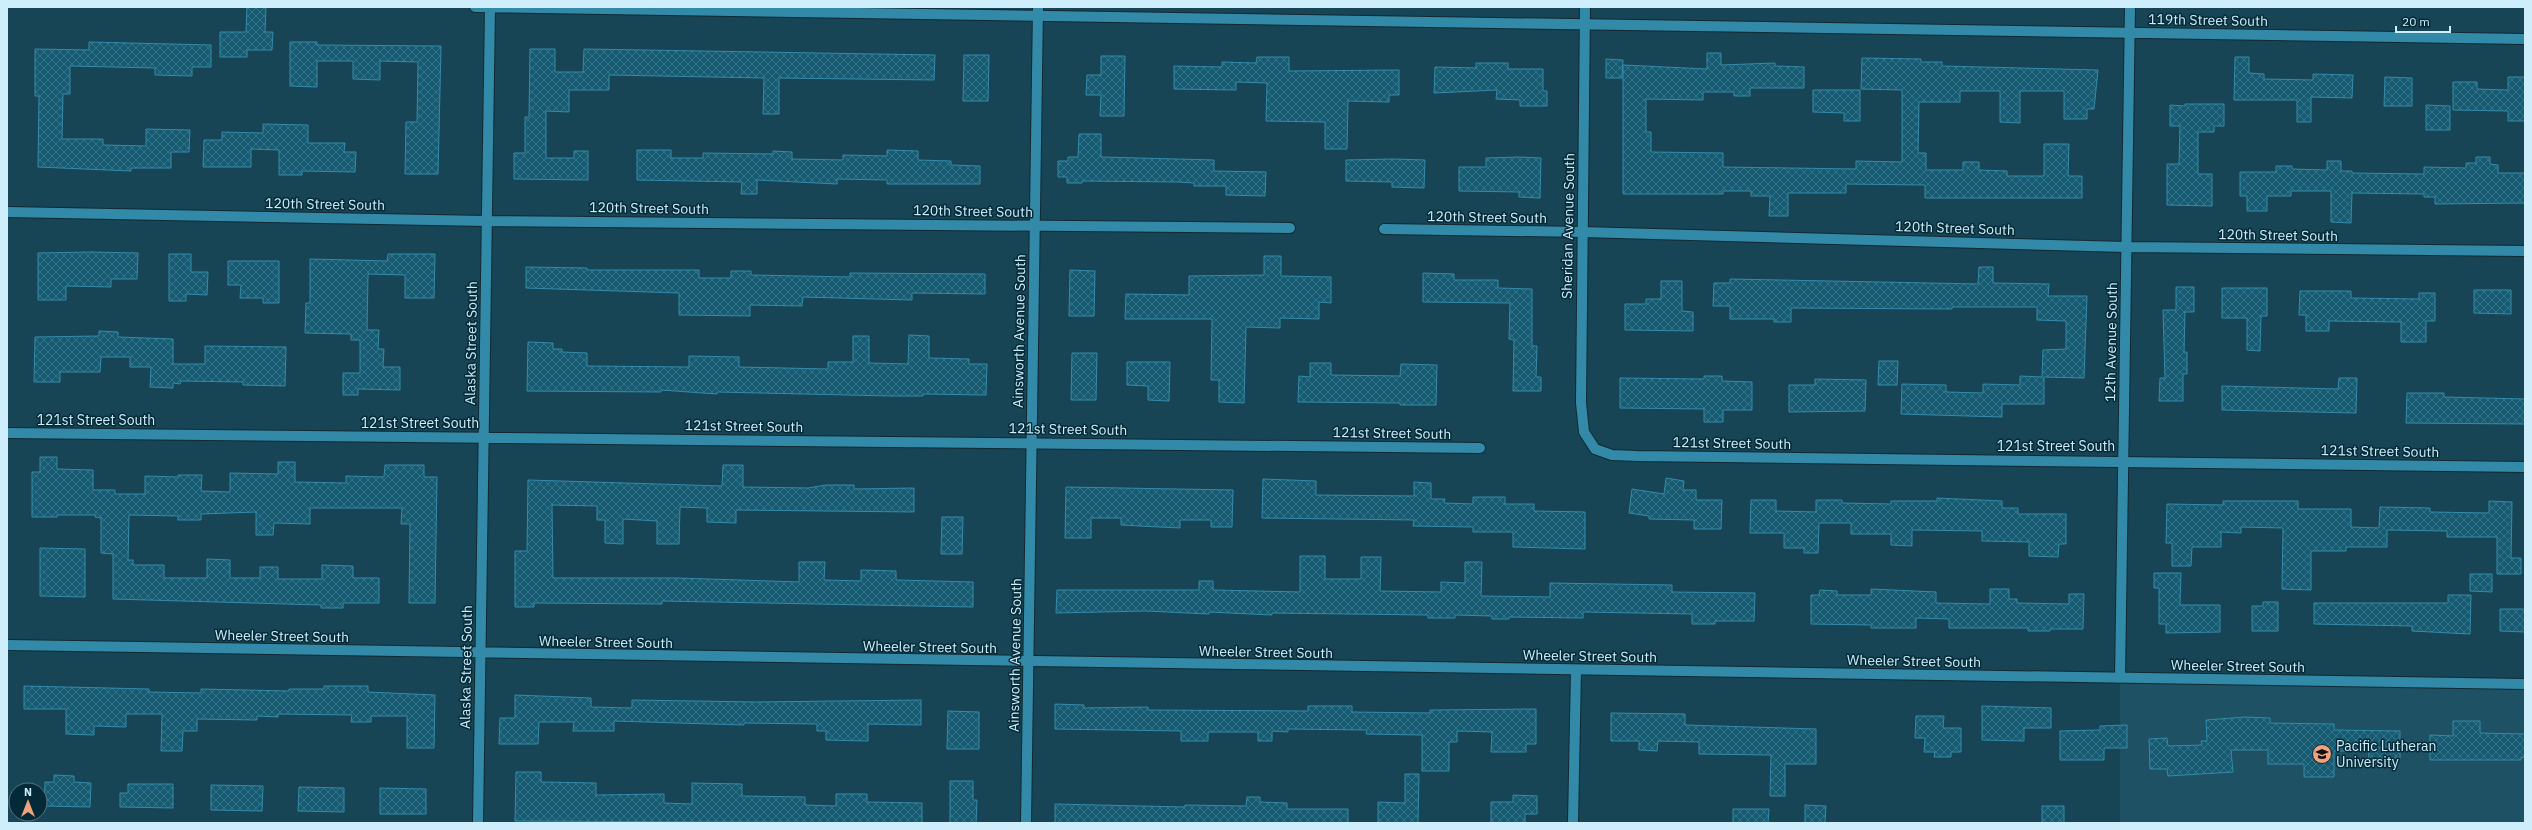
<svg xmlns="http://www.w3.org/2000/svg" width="2532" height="830" font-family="'IBM Plex Sans',sans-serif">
  <defs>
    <pattern id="building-cross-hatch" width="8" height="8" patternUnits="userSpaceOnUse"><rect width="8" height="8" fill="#165b71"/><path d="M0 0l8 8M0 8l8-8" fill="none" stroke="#377386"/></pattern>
  </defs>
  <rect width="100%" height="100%" fill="#184555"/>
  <!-- built -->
  <path fill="#1e5163" d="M2120 678 2525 684V823H2120Z"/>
  <!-- building -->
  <path fill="url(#building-cross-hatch)" stroke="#348ba9" d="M247 7H266L265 32H273L272 50H247V57H220V32H246Z
    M89 42 211 45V67H192V76L155 75V68L70 66V94H63L62 139H103V145L146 146V129L190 130 189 152H171V168H131V171L38 167 39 96H35V49L89 50Z
    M290 42H317V45L441 46 438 174H405L406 122H417L418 62 380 61V80L353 79V61H317V87L290 86Z
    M530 49H555V72H583L584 49 935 55 934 80 779 78V114H763L764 78 609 75V90H569V112L546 111V158H574V151H588V180L514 179V153H525V117H529Z
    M1707 53H1721V65L1775 63V66L1804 67V88H1750V96H1734V92H1703V100L1646 99V132H1651V152L1723 153V167L1856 169V161L1902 162V90L1861 89 1862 58 1921 59V62H1942V66L2098 70 2094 109H2087V119H2064V91H2020V123L2000 122V91H1960V102H1919L1918 153H1926V170H1963V162H1979V170L2007 171V176H2044V144H2069L2068 176H2082V198H1925V185L1846 184V193H1788V216H1769L1770 196H1751V191H1723V194H1623V65L1707 69Z
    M964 55H989L988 101H963Z
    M1101 56H1125L1124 116H1100L1101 95H1086L1087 75H1101Z
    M1257 57H1289V71L1399 70V95H1389V102L1348 101 1347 149H1325V122L1266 121 1267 83 1236 82V90L1174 89V66L1222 67V62L1256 63Z
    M2235 57H2249V73L2264 74V79L2313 80V74L2353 75 2352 98 2311 97V122H2297V100H2234Z
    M1606 59 1623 60 1622 78H1606Z
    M1476 63H1508V69H1543V91H1547V106H1520V100L1496 99 1497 90 1434 93 1435 67 1476 68Z
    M2385 77 2412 78V106H2384Z
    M2508 77H2525V121H2508V111L2453 110V82H2477V89L2508 90Z
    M1813 90H1860V121H1844V113L1813 112Z
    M2185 104H2224V126H2214V132H2198V174H2212V206L2167 205V164H2179L2180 126H2170V105L2185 106Z
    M2426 105 2450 106V130H2426Z
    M263 124 308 125V143H345L344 152H356L355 172 302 171V175H279V150L251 149V167H203L204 140H222V132L263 133Z
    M1079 134H1101V157L1214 160V171L1266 172 1265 196 1226 195V186H1194V183L1178 182 1082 181V183H1067V177H1058V161H1068V157H1078Z
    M637 150H671V158H703V153L773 154V151L792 152V159L843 160V155L887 156V150L918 151V160L951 161V165L980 166V184H887V180L837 179V184L757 180V194H741L742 182 637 180Z
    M1519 157 1541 158 1540 198 1519 197V192L1459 191V167H1486V158Z
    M2476 157H2490V164L2498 165V173H2525V203L2435 204V197H2424V194L2352 193 2351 223 2331 222V191H2291V196H2267V211H2247V196H2240V172H2276V166H2292V169L2327 170V161H2341V171H2352V173L2424 174V167L2466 168V163H2476Z
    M1393 159 1425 160 1424 188 1392 187V182L1346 181V160Z
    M90 252 138 253 137 279H111V287L66 286V300H38V253Z
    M169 254H191V272H208L207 295 186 294V301H169Z
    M388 254H435L434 298H405V275L368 274 367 330H379L378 349H384L383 367H400V390L358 389V395H343V373H360V340H351V334L305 333 306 303H310V259L387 261Z
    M1264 256H1281V276L1331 277V303L1319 302V319L1280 318V328L1246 327 1244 403 1219 402V380H1211L1212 319H1125L1126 294 1189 295V276L1264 275Z
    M228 261H279V303H263V298H240L241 285H228Z
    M526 267 587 268V270H699V278H731V271H751V275L850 277V273L985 274V294L912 293V300L803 297 802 306 750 305V316L679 315V293L526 288Z
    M1979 267H1993V283L2049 284 2048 296H2087L2084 378 2044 377V404H2002V417L1901 414 1902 384 1946 385V392L1983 393V384L2020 385V376L2042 377 2043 350 2066 349V321L2037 320V307H1952V309L1791 308V322H1774V319H1730V306H1713L1714 283H1730V279L1978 284Z
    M1070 270 1095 271 1094 316H1069Z
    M1423 273 1454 274V280H1498V288L1532 289V346H1537L1536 377H1541V391H1513L1514 340 1509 339 1510 303 1423 302Z
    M1661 281H1682V311L1693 312V331L1625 330V304H1646V299H1661Z
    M2176 287H2194V312H2185L2184 352H2187V374H2183V401H2159L2160 378H2165L2163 310H2176Z
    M2222 288H2267V316H2261L2260 351 2247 350V318H2222Z
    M2474 290H2511V314L2474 313Z
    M2300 291H2351V298L2419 299V293H2435V321H2426V342H2401V322L2329 321V331H2306V315H2299Z
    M99 331 118 332V337L173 339V364H205V346L286 347 285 386 243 385V382L181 381 180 384 173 383V388L150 387 151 367H130V357H101L100 372H60V382H34L35 337 99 336Z
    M909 335 929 336V358L969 359V364H987L986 395 923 394V396H891L717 392V394L661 390V392L527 391 528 342 553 343V349H562V352L587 353V366L689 367V356L739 357V367L828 369V362H853V336H869V363L908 364Z
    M1072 353H1097L1096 400H1071Z
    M1879 361H1898L1897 385H1878Z
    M1127 362H1170L1169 401 1148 400V386L1127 385Z
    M1310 363H1331V375L1400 376 1401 364 1437 365 1436 405H1400V403L1298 402 1299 376 1310 377Z
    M1704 376H1722V381L1752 382V410H1723V422H1704V409L1620 408V378L1704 379Z
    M2339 378H2357L2356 413 2222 410V386L2338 389Z
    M1815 379 1866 380 1865 411 1789 412V385H1815Z
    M2407 393H2444V397L2525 399V424L2406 423Z
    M40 457H57V469L93 470V490H115V494H145V476L178 477V475H202L201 491 230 492V473L278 474V462H295V482L346 483V476L384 477 385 465H424V477H437L435 603H409L410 524H401L402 508H310V524L274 523 273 535H256V512L201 514V520H178V516L129 515 128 560H133V565H164V578H207V559L230 560V578H260V567H278V579H322V565L353 566V578H379V603H343V608H321V605L113 599V554L101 553V518L95 517 96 515H57V517H32V472H40Z
    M723 465H743V487L808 488 826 485H854V489L914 488V512L736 510V523L707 522V508L680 507 679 544H657V521L623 519V544L605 543V520H597V506L552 505 553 578H677L799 582V562H825L824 580 861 581V570L896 571V580L973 582V607L662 601V604L534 603V607H515V551H527L528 480 722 486Z
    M1666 478 1684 481 1683 490H1696V500H1722L1721 529H1694V520L1649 519V516L1629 513 1632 489 1664 494Z
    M1263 479 1316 481V495L1414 496V482L1431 483V499H1445L1444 503 1473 504V497H1505V504H1534V511L1585 512V549L1513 547V532H1473V527L1413 526 1414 520 1262 518Z
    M1066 487 1233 490 1232 527H1211V520H1180V528L1160 527 1121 525V518H1091V538H1065Z
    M1937 498 2002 501V508H2018V514H2066V544H2059L2058 557 2029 556V542L1982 541V531L1912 530V546L1891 545V534H1851V523H1819L1818 553H1804V548H1784V533H1750L1751 500H1776V511L1816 512V500H1842V503L1891 504V501H1937Z
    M2223 501H2298V509H2351V527L2379 528 2380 507 2430 508V512L2489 513V501L2512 502 2511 558H2521V574H2497V537H2447V531L2387 530V547H2346V551H2311V590L2282 589 2283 528 2241 527V533L2221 532V547H2192L2191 566H2172V543H2166L2167 504 2223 505Z
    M942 517H963L962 554H941Z
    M40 548 85 549V597L40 596Z
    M1300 556H1325V579H1361V557H1381L1380 591 1441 592V582L1465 583V562H1482L1481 596 1550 597V583L1672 585V592L1755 593 1754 621H1715V624H1692V614L1583 612V618L1509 617V619H1492V616L1455 615V618H1428V615L1272 613V615L1209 612V614L1146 611 1056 613 1057 590H1199V581H1213V590L1300 592Z
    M2154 573H2181L2180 605H2220V632L2166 633V624H2159V588H2154Z
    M2470 574H2492V592L2470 591Z
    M1871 589 1936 592V603L1990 604V589H2009V599H2017V603L2069 604V594H2084L2083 629H2050V631H2028V628H1949V619L1916 618V628H1871V625L1811 624V595H1819L1820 590 1837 591V595H1871Z
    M2448 595H2471L2470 634 2412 631V626L2314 624V603H2448Z
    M2263 602H2278V631H2252V606H2263Z
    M2500 609H2525V632L2500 631Z
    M24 686 149 689V692L201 693V689L289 691V689H324V686H368V692L435 695 434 748H407V716H371V722H351L352 715 278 714V717L257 716V720L197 719V731H183L182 751H161L162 714H126V727L94 726V735L66 734V709H24Z
    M515 695 591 698V707L632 708V700L757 702 921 700V725L868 724V741L826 740V731H817V724L744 723V725L614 721V731H573L574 722H539L538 744H499L500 718H515Z
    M1055 704 1084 705V708L1148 707V710L1308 711V706H1352V712L1430 713V710L1536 709V744H1526V752H1491L1492 732 1457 731V742H1449V771H1422V735L1366 734 1367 730 1288 729V732L1272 731V741H1258V732H1208V741H1181V731L1055 729Z
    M1982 706 2051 708V728H2024V741L1982 740Z
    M948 711 979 712V749H947Z
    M1611 713 1685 714V725L1816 729V764H1785V796H1770L1771 755 1699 754V742L1658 741 1657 751 1639 750V741H1611Z
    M1916 716H1944L1943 728H1961V752H1951V757H1934L1935 752H1924L1925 738H1915Z
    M2245 717 2270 718V723L2334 724V730L2400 731V758H2391V765L2368 764 2369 751H2334V777H2304V764H2268V750H2231L2233 772 2168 776 2167 769H2150L2149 739 2167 738 2168 746 2202 745 2201 741H2207L2206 720Z
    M2453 721H2480V733L2525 734V758L2521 757V760H2430V735L2453 736Z
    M2127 725V748H2104V760H2060V731L2100 730V726Z
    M516 772H541V782L596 783V795L664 794V803L692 804V783L742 784V796L805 797V805L836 806V794H867V802L922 803V823L515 821Z
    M1405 774H1419L1418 823H1378V802L1405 803Z
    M54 775 74 776V782L91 783 90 807 44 806 45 782H54Z
    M950 781H973V800H977L976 823H950Z
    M128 784H173V808L120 807V793H128Z
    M211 785 263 786 262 811 211 810Z
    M299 787 344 788V812L298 811Z
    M380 788 426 789V814H380Z
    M1513 795 1537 796V814H1525V823H1491V802H1513Z
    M1247 797H1260V802L1287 803V809H1348V823H1055V804L1185 807V805L1246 806Z
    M1805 805 1826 806 1825 823H1805Z
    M2042 806H2064V823H2042Z
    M1733 809H1769L1768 823H1733Z"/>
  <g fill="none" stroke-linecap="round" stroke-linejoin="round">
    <defs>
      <path id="minor" d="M475 7 2525 39
        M7 212 486 221 1290 228
        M1384 229 1582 232 2126 247 2525 251
        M7 433 1480 448
        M7 645 2525 684
        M2120 678 2130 7
        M478 823 490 7
        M1573 823 1576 670"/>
      <path id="tertiary" d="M1585 7 1581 403 1584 432 1595 449 1612 455 1637 456 2525 467
        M1026 823 1038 7"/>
    </defs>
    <!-- minor casing -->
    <use href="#minor" stroke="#0f2a33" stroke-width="12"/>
    <!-- tertiary casing -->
    <use href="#tertiary" stroke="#0f2a33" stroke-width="12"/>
    <!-- minor -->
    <use href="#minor" stroke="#338aa8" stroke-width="10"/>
    <!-- tertiary -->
    <use href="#tertiary" stroke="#338aa8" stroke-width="10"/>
  </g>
  <!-- icons -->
  <defs>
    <symbol id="university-disc" viewBox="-11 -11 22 22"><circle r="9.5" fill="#f1a17d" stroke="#042a37"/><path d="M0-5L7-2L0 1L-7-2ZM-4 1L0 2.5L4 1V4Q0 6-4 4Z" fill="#111"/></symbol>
  </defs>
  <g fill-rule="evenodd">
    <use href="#university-disc" x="2311" y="743" width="22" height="22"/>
  </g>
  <g text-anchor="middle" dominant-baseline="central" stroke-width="3" stroke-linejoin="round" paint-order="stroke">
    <!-- street labels -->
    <g font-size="14" fill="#ceeefb" stroke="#042a37">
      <text transform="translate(2208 20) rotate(1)">119th Street South</text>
      <text transform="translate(325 204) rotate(1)">120th Street South</text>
      <text transform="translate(649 208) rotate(1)">120th Street South</text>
      <text transform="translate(973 211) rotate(1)">120th Street South</text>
      <text transform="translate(1487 217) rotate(1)">120th Street South</text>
      <text transform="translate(1568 226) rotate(-89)">Sheridan Avenue South</text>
      <text transform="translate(1955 228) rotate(2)">120th Street South</text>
      <text transform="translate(2278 235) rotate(1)">120th Street South</text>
      <text transform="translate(1019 331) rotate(-89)">Ainsworth Avenue South</text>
      <text transform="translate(2111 342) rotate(-89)">12th Avenue South</text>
      <text transform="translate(471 343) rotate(-89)">Alaska Street South</text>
      <text x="96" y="420">121st Street South</text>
      <text x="420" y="423">121st Street South</text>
      <text transform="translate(744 426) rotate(1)">121st Street South</text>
      <text transform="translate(1068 429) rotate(1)">121st Street South</text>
      <text transform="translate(1392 433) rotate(1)">121st Street South</text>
      <text transform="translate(1732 443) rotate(1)">121st Street South</text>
      <text x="2056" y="446">121st Street South</text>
      <text transform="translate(2380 451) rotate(1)">121st Street South</text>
      <text transform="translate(282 636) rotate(1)">Wheeler Street South</text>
      <text transform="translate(606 642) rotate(1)">Wheeler Street South</text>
      <text transform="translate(930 647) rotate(1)">Wheeler Street South</text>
      <text transform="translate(1266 652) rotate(1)">Wheeler Street South</text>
      <text transform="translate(1015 655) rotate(-89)">Ainsworth Avenue South</text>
      <text transform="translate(1590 656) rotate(1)">Wheeler Street South</text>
      <text transform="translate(1914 661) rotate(1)">Wheeler Street South</text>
      <text transform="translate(2238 666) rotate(1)">Wheeler Street South</text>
      <text transform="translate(466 667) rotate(-89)">Alaska Street South</text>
    </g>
    <!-- poi labels -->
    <g font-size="14" fill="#ceeefb" stroke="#042a37" text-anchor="start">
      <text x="2336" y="746">Pacific Lutheran<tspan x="2336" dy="16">University</tspan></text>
    </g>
  </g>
  <!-- border -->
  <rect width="2532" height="830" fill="none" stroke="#ceeefb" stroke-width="16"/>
  <!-- north arrow -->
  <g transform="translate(28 802)"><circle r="19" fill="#042a37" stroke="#557885"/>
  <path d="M0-3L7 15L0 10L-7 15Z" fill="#f1a17d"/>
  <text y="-6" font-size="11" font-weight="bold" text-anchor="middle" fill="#ceeefb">N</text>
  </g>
  <!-- scale -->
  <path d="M2396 26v6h54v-6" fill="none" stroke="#ceeefb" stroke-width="2"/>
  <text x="2402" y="26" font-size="12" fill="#ceeefb" stroke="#042a37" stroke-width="3" paint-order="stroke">20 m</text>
</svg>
